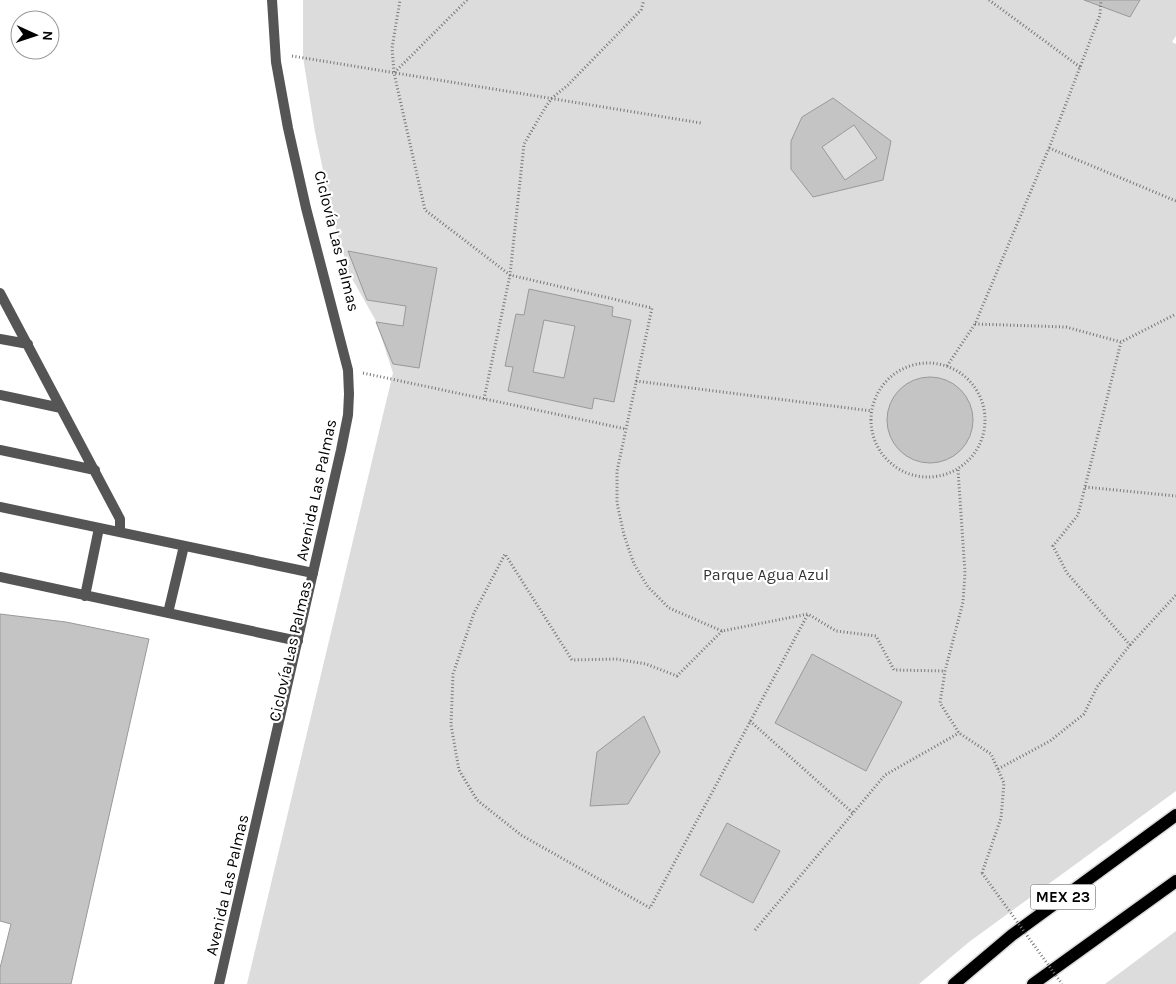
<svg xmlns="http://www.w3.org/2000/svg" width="1176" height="984" font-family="Karla,sans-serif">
  <rect width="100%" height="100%" fill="#fff"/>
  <!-- green -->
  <path fill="#dcdcdc" d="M303 0H1176V36L1172 42 1176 44V791L969 942 919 984H247L393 373 376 321 350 275 334 222 315 132 303 57Z
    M1176 931V984H1105Z"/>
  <!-- building -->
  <path fill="#c4c4c4" stroke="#999" fill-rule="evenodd" d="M1084 0H1140L1130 17Z
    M833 98 891 141 883 180 813 197 791 169V141L802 117Z
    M854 125 877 158 845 180 822 147Z
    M348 251 437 268 419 368 393 364 376 322 403 326 406 306 367 300Z
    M529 289 613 307 612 316 631 320 614 402 594 398 592 409 508 391 513 367 505 366 516 314 524 315ZM544 320 575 326 564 378 533 372Z
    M887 420a43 43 0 1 1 86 0a43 43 0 1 1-86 0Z
    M0 614 66 622 149 639 71 984H0V968L11 924 0 921Z
    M812 654 902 702 866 771 775 723Z
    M644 716 660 752 628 804 590 806 597 752Z
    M727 823 780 851 753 903 700 875Z"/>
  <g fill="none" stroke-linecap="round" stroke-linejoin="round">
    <defs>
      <path id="primary" d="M954 984 1012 935 1176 815
        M1033 984 1176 881"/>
    </defs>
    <!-- primary casing -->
    <use href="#primary" stroke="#dbdbdb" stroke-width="15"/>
    <!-- path -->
    <path stroke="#777" stroke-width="3" stroke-dasharray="1 2.5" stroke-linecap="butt" d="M467 0 394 73 425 210 510 275 652 308 617 471V503L624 535 634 564 648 587 669 608 722 631 808 614 836 631 876 636 894 670 945 671
      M989 0 1080 67
      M292 56 701 123
      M394 72 392 48 400 0
      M1049 148 1176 201
      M975 324 1066 327 1121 342 1176 314
      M871 420a57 57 0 1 1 114 0a57 57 0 1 1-114 0Z
      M947 366 975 324 1049 148 1100 15 1101 0
      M363 373 626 429
      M636 381 872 411
      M484 399 510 275 524 144 545 108 552 98 568 85 641 10 644 0
      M958 470 965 573 963 602 945 671 940 703 959 733 991 754 1004 783 1001 818 982 873
      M1085 487 1176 496
      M722 631 677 676 646 664 616 659 572 660 505 554 474 613 453 674 451 725 459 770 477 800 521 835 650 908 808 614
      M1130 645 1176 595
      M750 721 853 813
      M998 769 1050 741 1084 714 1097 687 1130 645 1067 573 1053 546 1078 515 1121 342
      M755 930 885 775 959 733"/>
    <!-- service -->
    <path stroke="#555" stroke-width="10" d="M0 293 120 519V532
      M0 339 28 344
      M0 395 61 408
      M0 450 95 470
      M0 507 313 573
      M0 577 298 641
      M85 596 99 528
      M168 613 184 546"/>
    <!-- minor -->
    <path stroke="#555" stroke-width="10" d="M219 984 341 450 348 415 349 394 348 370 306 208 288 128 276 62 272 0"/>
    <!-- primary -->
    <use href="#primary" stroke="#000" stroke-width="12"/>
    <!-- path-bridge -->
    <path stroke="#777" stroke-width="3" stroke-dasharray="1 2.5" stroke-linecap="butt" d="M982 873 1062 984"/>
  </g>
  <g text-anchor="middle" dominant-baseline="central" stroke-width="4.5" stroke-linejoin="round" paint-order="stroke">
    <!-- shield labels -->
    <rect fill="#fff" stroke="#4c4c4c" stroke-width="1" x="1030.5" y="884.5" width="65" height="25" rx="4"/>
    <g font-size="15" font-weight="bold" fill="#000">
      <text x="1063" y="897">MEX 23</text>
    </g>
    <!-- street labels -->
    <g font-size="16" fill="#000" stroke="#fff">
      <text transform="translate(337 241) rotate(76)">Ciclovía Las Palmas</text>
      <text transform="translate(316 490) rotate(-78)">Avenida Las Palmas</text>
      <text transform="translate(290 651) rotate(-77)">Ciclovía Las Palmas</text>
      <text transform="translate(227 885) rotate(-77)">Avenida Las Palmas</text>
    </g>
    <!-- park labels -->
    <g font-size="16" fill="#333" stroke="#fff">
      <text x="766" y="574">Parque Agua Azul</text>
    </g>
  </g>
  <!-- north arrow -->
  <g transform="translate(35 35) rotate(93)"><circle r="24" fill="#ffffff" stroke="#999999"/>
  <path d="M0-4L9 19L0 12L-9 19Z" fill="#000000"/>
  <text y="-8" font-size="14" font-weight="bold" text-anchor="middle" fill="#000000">N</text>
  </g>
</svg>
